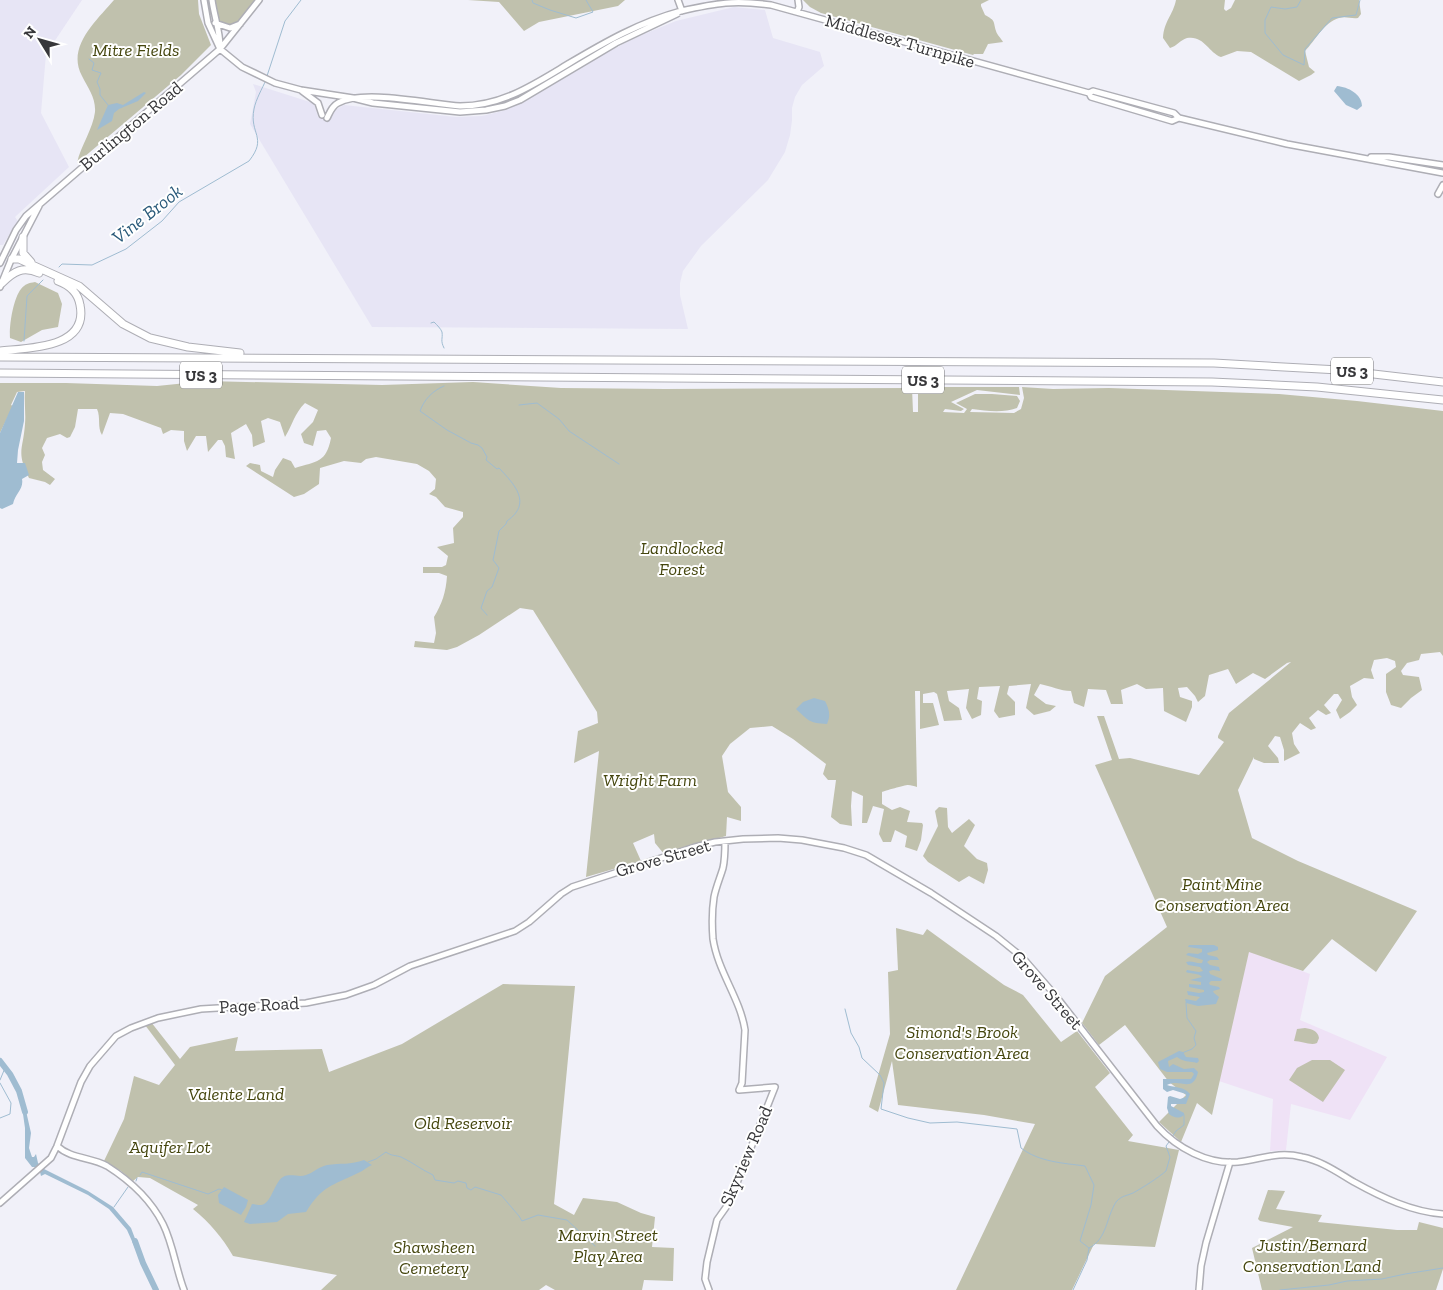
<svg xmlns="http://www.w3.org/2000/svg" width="1443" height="1290" font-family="'Zilla Slab',serif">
  <rect width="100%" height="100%" fill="#f1f1f9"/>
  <!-- built -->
  <path fill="#e7e5f5" d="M0 0H82L46 54 41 113 69 167 15 217 19 223 12 230 3 245H0Z
    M734 7 765 10 773 38 820 52 824 66 802 85 795 97 792 108V120L790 135 785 152 768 180 701 246 683 271 680 283V295L688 329 372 327 250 124 256 92 253 84 310 102 315 106 318 117 330 118 335 110 344 105 456 117 482 116 506 110 535 95 598 57 637 37 676 21Z"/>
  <!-- education -->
  <path fill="#efe2f6" d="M1249 951 1310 974 1300 1020 1387 1057 1350 1120 1291 1104 1286 1150 1270 1151 1273 1099 1219 1081Z"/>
  <!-- green -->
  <path fill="#c0c1ad" d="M114 0H198L199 14 211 45 181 75 77 163C81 145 93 129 95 112 96 98 88 88 82 76 66 47 97 20 114 0Z
    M212 0H259L241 24 230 28 215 23Z
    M468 0H625L618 6 539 22 524 31 499 2Z
    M803 0H989L981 4V6L985 15C996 21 993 21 996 31 997 35 1001 38 1003 42L988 44 983 54H974L973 55 821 13 810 7Z
    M1176 0H1225L1224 9 1226 11 1231 8 1235 0H1359L1361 14 1358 18C1351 19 1346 16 1339 18 1324 22 1315 41 1305 51L1309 67 1315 72 1311 75 1299 81 1251 52 1237 51 1221 57C1208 52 1204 35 1187 38 1180 40 1177 46 1170 48L1163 38C1164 21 1173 15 1176 0Z
    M35 282 58 293 62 304 58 327 42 330 21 342 10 338C9 326 13 299 21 289 25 284 29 283 35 282Z
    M206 381 382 385 473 382 561 388 665 389 912 388 913 412H918V387H1019L1020 395 977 390 951 402 964 409 961 411 945 409 943 412 964 413 967 409 956 403 975 394H992L1017 396 1020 401 1017 408C1003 413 987 411 972 409L970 412 1014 413 1021 409 1024 398 1022 387 1053 389 1109 388 1279 394 1357 401 1443 411V656L1440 652 1421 654 1419 660 1407 663 1401 671 1403 675 1419 677 1422 690 1411 698 1401 708 1391 705 1386 692V674L1396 667 1395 661 1387 658 1374 660 1371 670 1374 679 1364 678 1350 686 1352 697 1357 705 1350 712 1340 719 1336 710 1342 700 1338 694H1334L1324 705 1331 713 1326 715 1318 710 1309 718 1316 728 1311 730 1300 723 1292 733 1294 744 1300 753 1284 761V750L1280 737 1275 736 1268 746 1278 758 1279 763H1264L1254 759V757L1238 790 1252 838 1298 861 1417 911 1376 972 1332 939 1303 971 1249 952 1212 1115 1197 1103 1181 1142 1159 1122 1186 1095 1169 1082 1125 1025 1099 1045 1082 1023 1105 976 1167 927 1095 765 1112 760 1097 716H1104L1119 759 1130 758 1199 775 1224 742 1218 738V736L1229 713 1291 662 1287 663 1265 679 1253 673 1236 684 1228 669 1209 675 1205 696 1198 702 1195 696 1187 687 1178 688 1180 697 1192 701V707L1186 722 1164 711 1163 688 1146 689 1137 684 1121 690 1123 704H1111L1106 690 1088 689 1084 707 1074 703 1071 691C1060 691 1051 686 1040 684L1034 695 1046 704 1056 706 1050 711 1034 715 1026 708 1031 684 1009 686 1007 694 1015 702V715L999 718 994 711 1000 686 979 687 977 699 982 701 981 715 972 719 966 708 969 689 947 691 949 701 959 708 962 720 944 721 937 694 934 692 923 694V703H933L939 725 920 729V691H915L917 787C914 786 911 785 908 785 905 785 884 791 882 792V804L892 810 900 807 910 811 907 822 922 823 923 825 921 840 917 851 905 847 907 836 895 830 891 842H883L879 834 884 809 873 806 867 823H862L863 796 852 791 851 806 852 826 840 824 831 817 836 780H828L823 774 826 764 793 739 772 726 750 728 730 744 722 756 728 792 741 807V821L727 817 726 836 664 854 655 843 654 834 633 843 641 861 586 877 599 751 574 763 578 731 598 723 597 712 533 610 520 608 479 635 457 647 447 650 414 647 415 641 434 643 436 633 434 617C442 604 446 592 447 576L439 573H423V567H442L446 565 448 556 437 547 454 543 453 528 463 517V512L445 507 436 497 429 494 435 489 436 479 429 471 417 464 376 457 366 459 361 463 344 461 320 468 319 484 304 494 294 497 246 466 250 463 260 465 261 471 273 477 275 470 283 458 291 461 295 468C317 461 326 463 331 438L326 430 317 431 313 446 304 443 301 434 313 422 318 410 305 403C294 414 293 424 285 437L280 422 268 418 261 421 265 442 253 447 252 435 246 424 231 433 235 459 226 457 225 446 222 440H218L208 452 206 436H196L187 451 184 441V431L171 430 163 434 161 428 123 414 110 413 102 435C97 427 101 418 97 409H78L75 427 70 437 67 438 60 434 47 438 42 448 45 455 42 462 43 470 55 479 50 485 45 482 29 478C16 451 23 451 25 424 26 413 24 402 25 391L17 392 11 405 13 406 0 433V383H66L157 386Z
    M939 807 947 808 948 827 952 833 969 819 975 825 964 846 977 859 987 863 988 870 984 884 969 876 959 882 928 862 923 856 938 826 935 811Z
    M896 928 923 935 927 929 1004 985 1023 995 1061 1042 1077 1031 1110 1073 1095 1087 1133 1135 1128 1141 1179 1150 1155 1247 1094 1244 1072 1290H956L1035 1124 984 1115 898 1105 892 1061 878 1112 869 1107 890 1034 888 972 898 970Z
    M503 984 575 986 554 1204 574 1215 583 1198 617 1202 641 1213 655 1217 652 1247 674 1248 673 1281 644 1280 642 1290H555L546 1285 539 1290H321L337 1275 233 1256C222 1237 210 1223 193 1209L198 1205 150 1178 138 1177 133 1181 121 1171 104 1161 124 1119 134 1076 159 1085 175 1065 145 1025 151 1022 180 1059 190 1047 238 1037 235 1051 322 1049 329 1072 402 1044Z
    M1305 1028C1312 1029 1318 1031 1319 1038L1317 1043C1311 1046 1302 1041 1294 1041L1297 1029Z
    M1312 1060H1330L1345 1070 1323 1102 1289 1080 1297 1068Z
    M1268 1190 1285 1191 1276 1209 1322 1215 1318 1222 1397 1230H1417L1419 1222 1443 1228V1269L1436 1290H1262L1252 1248 1293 1227 1260 1221 1258 1219Z"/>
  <!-- water -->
  <path fill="#9fbcd1" d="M1337 86C1348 87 1362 94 1362 106L1357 110 1346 105 1334 91Z
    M144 92 146 93 138 101 119 109 114 113 112 121 97 130 108 105 117 103 123 105Z
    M18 392H24V421L18 450 17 463H25L29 475 22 479C24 489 15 494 13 504L2 509 0 508V433Z
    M814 698 825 701C829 709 831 715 827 724 809 723 809 721 796 709L803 702Z
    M1189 945H1214L1218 947V950L1207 953 1208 955 1217 957 1219 960H1210L1207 962 1210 965 1219 967 1220 971 1213 970 1209 971 1210 974 1222 979 1221 981H1211L1209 983 1210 985 1219 987 1220 989 1213 991 1214 993 1219 997 1216 1004 1198 1006 1186 1003 1185 999 1196 1001 1200 997 1188 995 1187 991 1199 993 1204 992V990L1189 987V984L1201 985V982L1190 980 1202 977C1199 973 1191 974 1186 972L1187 970 1199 972 1203 971 1200 967 1188 965 1186 962C1191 960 1197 964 1202 963L1203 960 1186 955 1188 953 1198 954 1202 952V949L1188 947Z
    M1179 1051 1183 1052 1186 1057 1198 1058 1199 1061 1197 1063C1189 1061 1183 1062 1177 1057L1168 1061 1169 1067 1173 1064 1184 1069 1194 1068 1198 1072C1193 1094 1180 1078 1167 1085 1175 1088 1184 1086 1190 1094L1186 1104H1171V1106L1184 1113V1115C1179 1119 1174 1118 1169 1114L1167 1108 1168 1097 1170 1096 1180 1099 1186 1097V1094L1173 1090 1167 1092 1163 1089V1079H1191L1194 1074 1192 1072H1167L1160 1069 1158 1062Z
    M24 1102 31 1133 29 1148 32 1157H34L36 1154 38 1163 44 1169 88 1191 113 1207 131 1228 139 1249 135 1248 127 1230 109 1209 88 1195 45 1174 41 1176 40 1172 35 1167H32L25 1158V1128L22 1107Z
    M364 1160 372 1165C367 1167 363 1171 358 1173 332 1186 323 1185 306 1212L288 1214 277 1222 250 1224 244 1222 252 1204C255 1204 257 1205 260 1205 271 1206 274 1182 283 1177 291 1173 299 1178 306 1175 313 1173 318 1167 327 1165 340 1163 351 1165 364 1160Z
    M224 1187 248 1200 246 1207 241 1215 219 1203 218 1195Z"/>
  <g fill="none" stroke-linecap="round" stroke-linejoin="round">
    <!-- stream -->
    <path stroke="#9fbcd1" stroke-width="1" d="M532 0 533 3 550 10 576 18 593 12 586 0
      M1301 0 1297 7 1285 9 1271 7 1265 20V33L1283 55 1304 65 1305 49 1332 18 1356 15 1360 0
      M89 59 94 63 92 70 101 73 97 82 100 89V95L108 105
      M267 76 285 21 301 0
      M59 267 62 264 92 265 126 249 162 221 179 202 249 161C268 137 249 134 254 109 256 99 262 89 266 80
      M431 323 434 322C437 325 441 329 442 332 443 339 440 340 444 348
      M24 341 27 296 43 280
      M444 386C432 391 424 400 420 411L447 430 471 443 478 445 482 448 487 457 486 460 497 469 499 468C514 484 533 503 507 521L506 524 499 531 493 560 499 568 492 587 487 591 481 608 487 615
      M519 405 537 403 559 419 569 431 619 464
      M845 1009 851 1033 859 1047 862 1058 880 1075 884 1083 881 1109 908 1118 930 1123 957 1122 1017 1129 1021 1148C1039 1162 1063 1163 1085 1166L1094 1185 1091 1205 1080 1241 1089 1248
      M1182 1053 1192 1049 1196 1045 1194 1038 1196 1031 1187 1018 1186 1003
      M0 1080 5 1068
      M0 1083 11 1103 10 1114 0 1118
      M1172 1137 1176 1131 1184 1125V1115
      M368 1162 376 1159 386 1152C391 1156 395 1155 401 1157 412 1162 422 1170 433 1175L435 1180 454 1183 458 1181 466 1183 467 1188 471 1190 475 1187 501 1195 519 1216 522 1221 538 1215 567 1220 595 1246
      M140 1175 142 1172 208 1194 219 1189 222 1190
      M136 1181 137 1178
      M114 1207 128 1187
      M1073 1290 1087 1260 1089 1248C1107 1239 1106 1218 1116 1202 1121 1196 1126 1196 1133 1193 1142 1188 1158 1178 1166 1171L1170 1157 1166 1146 1169 1142
      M1280 1290 1329 1285 1347 1281 1382 1279 1405 1274 1443 1268"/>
    <!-- river -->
    <path stroke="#9fbcd1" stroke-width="6" d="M0 1061 10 1074 19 1091 25 1112
      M135 1241 143 1263 156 1290"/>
    <defs>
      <path id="secondary" d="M204 0 208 23 220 49 242 67 275 83 301 90 353 98 373 103 460 112 486 110 505 106 520 100 616 43 677 14
        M212 0C214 15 220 32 220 46
        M678 0 682 11
        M797 12 799 7 798 0
        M215 23 230 28 240 24
        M302 91 318 103 322 115
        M1089 93 1093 91 1174 113 1179 118 1287 144 1443 173
        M327 118C330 112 332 106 338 103 363 89 430 104 460 106 502 106 533 85 568 64 605 42 640 22 681 11 717 3 734 0 771 5L1089 93 1091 97 1172 121 1179 118
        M1371 157H1389L1443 165
        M1438 194 1443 185
        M0 263 16 230 26 216 220 49 259 0
        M0 287 11 260 39 206
        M57 1146C71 1159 91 1157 107 1166 129 1180 151 1200 163 1224 173 1244 176 1269 184 1290
        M0 1203 51 1158 57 1146 81 1082 90 1066 116 1036 131 1028 158 1018 201 1009 306 1003 346 995 374 985 410 966 515 931 529 922 561 894 572 887 695 847 715 842 743 839 778 838 802 840 844 848 866 855 931 893 996 936 1022 957 1055 995 1157 1126C1177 1148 1208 1165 1238 1162 1262 1159 1278 1151 1302 1157 1322 1161 1337 1172 1354 1182 1381 1197 1412 1212 1443 1214
        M709 1290 705 1279 707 1262 717 1220 729 1203 775 1087 739 1090 742 1083 745 1030C740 998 718 972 713 939 712 926 712 910 714 897 716 887 720 878 723 868 725 859 725 850 725 841
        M1199 1290 1201 1266 1206 1243 1230 1162"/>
      <path id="highway" d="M23 237V253L31 262
        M12 259H19L79 286 123 324 150 338 188 347 240 353
        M2 283C14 271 23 266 39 273
        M0 351C27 348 89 349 80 305 78 293 69 285 58 281
        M0 357 1214 363 1339 370 1443 382
        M0 373 1212 382 1317 387 1443 400"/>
    </defs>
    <!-- secondary casing -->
    <use href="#secondary" stroke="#aeaeb5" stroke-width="8"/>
    <!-- highway casing -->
    <use href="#highway" stroke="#aeaeb5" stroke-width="9"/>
    <!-- secondary -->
    <use href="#secondary" stroke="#fff" stroke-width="5"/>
    <!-- highway -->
    <use href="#highway" stroke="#fff" stroke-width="7"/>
  </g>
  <g text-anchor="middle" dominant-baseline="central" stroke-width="4" stroke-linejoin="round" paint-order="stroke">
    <!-- shield labels -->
    <g fill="#fff" stroke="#737375" stroke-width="1">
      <rect x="1331" y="357.5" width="42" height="27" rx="4"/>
      <rect x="180" y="361.5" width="42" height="27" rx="4"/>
      <rect x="902" y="366.5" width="42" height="27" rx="4"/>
    </g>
    <g font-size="16" font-weight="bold" fill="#37373a">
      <text x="1352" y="371">US 3</text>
      <text x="201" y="375">US 3</text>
      <text x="923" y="380">US 3</text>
    </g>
    <!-- street labels -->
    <g font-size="18" fill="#37373a" stroke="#fff">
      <text transform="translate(900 41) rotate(16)">Middlesex Turnpike</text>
      <text transform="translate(131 126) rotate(-40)">Burlington Road</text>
      <text transform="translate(663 858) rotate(-16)">Grove Street</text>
      <text transform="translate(1047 990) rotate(49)">Grove Street</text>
      <text transform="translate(259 1005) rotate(-3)">Page Road</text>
      <text transform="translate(746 1156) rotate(-67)">Skyview Road</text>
    </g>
    <!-- park labels -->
    <g font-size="18" font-style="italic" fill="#45460e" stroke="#fff">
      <text x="136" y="50">Mitre Fields</text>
      <text x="682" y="548">Landlocked<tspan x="682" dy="21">Forest</tspan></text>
      <text x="650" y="780">Wright Farm</text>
      <text x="1222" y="884">Paint Mine<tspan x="1222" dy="21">Conservation Area</tspan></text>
      <text x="962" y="1032">Simond's Brook<tspan x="962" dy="21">Conservation Area</tspan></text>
      <text x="236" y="1094">Valente Land</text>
      <text x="463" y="1123">Old Reservoir</text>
      <text x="170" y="1147">Aquifer Lot</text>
      <text x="608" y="1235">Marvin Street<tspan x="608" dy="21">Play Area</tspan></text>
      <text x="1312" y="1245">Justin/Bernard<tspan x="1312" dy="21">Conservation Land</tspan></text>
      <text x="434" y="1247">Shawsheen<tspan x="434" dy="21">Cemetery</tspan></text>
    </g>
    <!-- water labels -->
    <g font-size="19" font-style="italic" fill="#295979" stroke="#fff">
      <text transform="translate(147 214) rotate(-38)">Vine Brook</text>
    </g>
  </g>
  <!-- north arrow -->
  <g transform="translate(40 40) rotate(307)" stroke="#ffffff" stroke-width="4" paint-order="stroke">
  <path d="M0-4L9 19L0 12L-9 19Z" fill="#37373a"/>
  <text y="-8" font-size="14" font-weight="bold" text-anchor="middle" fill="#37373a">N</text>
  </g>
</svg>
